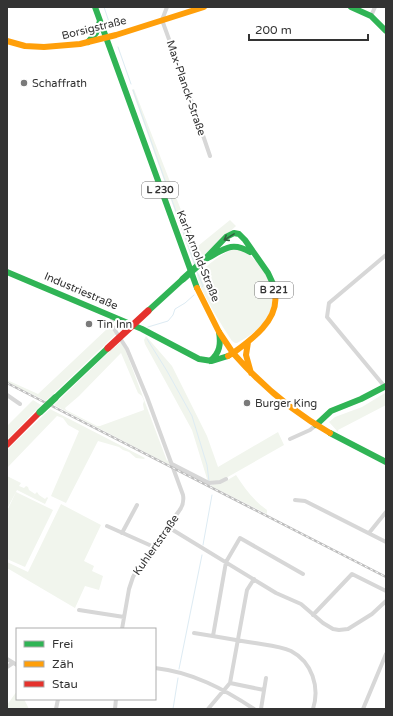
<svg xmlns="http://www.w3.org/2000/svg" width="393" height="716" font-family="'Varela Round',sans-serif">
  <rect width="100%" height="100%" fill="#fff"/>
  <!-- green -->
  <path fill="#f1f5ed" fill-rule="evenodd" d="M134 89 181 210 198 246 230 220 236 226 194 265 132 90Z
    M237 248C241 250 245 252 248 254 266 266 280 298 268 317 260 329 249 337 237 343H235L232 341C223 327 199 290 197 275 208 265 222 252 237 248Z
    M111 327 116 334 46 401 7 382V380L38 394 108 328Z
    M146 336 172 366 207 436 218 467 278 432 284 445 226 478 220 481 208 482 192 430 145 344 144 340Z
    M121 342 125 349 167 461 168 460 170 465 54 405 110 351ZM121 353 138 393 142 396 144 401 143 404 144 410 100 426H97L66 410 65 408 79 396Z
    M385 393 386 405 338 430V432L329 422 335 417 362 407Z
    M33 400 41 405 7 440V426Z
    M50 409 145 458 144 459 136 458 129 452 123 450 119 447 98 441 66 503 51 496 79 431 68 425 63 418 57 416 7 468V450Z
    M236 475C245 489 254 501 267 510V514L211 486V485L226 481Z
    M7 476 21 483 19 486 24 488 26 486 28 487 29 490 35 494 37 492 39 495 45 499 47 497 48 498 45 504 17 490 7 509Z
    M16 492 53 510 25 567 7 559V511Z
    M61 504 101 525 84 561 94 566 92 571 103 576 99 590 85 586 75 608 7 568V562L28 572Z
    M17 691V699H24L29 709H7V705Z"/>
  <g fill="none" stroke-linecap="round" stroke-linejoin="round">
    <!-- stream -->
    <path stroke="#ddebf3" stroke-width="1" d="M104 7 109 22
      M118 47 131 84
      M133 90 195 265
      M197 272 203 286 202 287
      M148 327 168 321 173 315 175 309 185 303 194 295
      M147 339 167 371 192 416 207 465 209 481
      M203 545 212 495
      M179 669 202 555
      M173 709 178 678"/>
    <!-- street -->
    <path stroke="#d7d7d7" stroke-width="4" d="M167 7 162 20 191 100 210 156
      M371 16 375 7
      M113 317 111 324 127 349 147 397 183 495C184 501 183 506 179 511L137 570 133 577 129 589 122 629
      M385 387 327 317 329 303 386 255
      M7 395 20 404
      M290 439 310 430 316 425
      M172 464 209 483 220 482 226 479
      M295 500 305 501 386 542
      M107 526 154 547
      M168 527 276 593 301 604 323 623 333 629 339 630 348 629 372 614 386 601
      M122 533 137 505
      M369 533 386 512
      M79 610 124 617
      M313 615 352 574 386 591
      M194 633C215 636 235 640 255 643 267 645 280 646 291 651 312 662 320 687 313 709
      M213 636 226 562 240 538 303 574
      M7 659 17 665
      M7 667 13 663
      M155 668C192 672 224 689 254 709
      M230 683 264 690
      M56 709 58 699
      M115 709 116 699
      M208 709 230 683 247 590 254 579
      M261 709 266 678
      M363 709 386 654"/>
    <!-- fast -->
    <path stroke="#30b455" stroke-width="6" d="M95 7 197 288
      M351 7 371 16 386 31
      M88 42 96 33 100 21
      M208 258C224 249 232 241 250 252
      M203 261 226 237 234 233 239 234 245 240 268 273 274 286 275 295
      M7 272 142 329 199 359 212 361 228 356
      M148 311 183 279
      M210 361C220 353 221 344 219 332
      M55 398 108 348
      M316 425 331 411 361 399 386 386
      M330 433 386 462"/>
    <!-- slow -->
    <path stroke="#ff9f0a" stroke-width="6" d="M7 41 25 46 44 47 80 44 116 35 204 7
      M197 288 219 332 233 353C251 340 279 320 275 295
      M248 342 246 355 251 373
      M228 356 233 353C261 385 293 412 330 433"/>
    <!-- jam -->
    <path stroke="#e5322d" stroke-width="6" d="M7 445 40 412"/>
    <defs>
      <path id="rail" d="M7 383 386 577"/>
    </defs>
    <!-- rail casing -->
    <use href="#rail" stroke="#bebebe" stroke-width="2.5"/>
    <!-- rail -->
    <use href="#rail" stroke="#fff" stroke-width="1" stroke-dasharray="3" stroke-linecap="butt"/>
    <!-- fast-bridge -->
    <path stroke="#30b455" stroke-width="7" d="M183 279 203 261
      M40 412 55 398"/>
    <!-- jam-bridge -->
    <path stroke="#e5322d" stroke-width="7" d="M108 348 148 311"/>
  </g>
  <!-- one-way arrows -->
  <defs><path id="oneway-shaft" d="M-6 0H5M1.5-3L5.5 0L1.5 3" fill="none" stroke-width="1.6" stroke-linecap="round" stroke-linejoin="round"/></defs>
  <use stroke="#32603f" href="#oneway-shaft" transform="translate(229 237) rotate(149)"/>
  <!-- markers -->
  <g fill="#7a7a7a" stroke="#fff" stroke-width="1.5">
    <circle cx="24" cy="83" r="4"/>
    <circle cx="89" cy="324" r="4"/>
    <circle cx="247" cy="403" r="4"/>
  </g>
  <g text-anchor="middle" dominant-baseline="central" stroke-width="4" stroke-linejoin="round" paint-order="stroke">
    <!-- shield labels -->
    <g fill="#fff" stroke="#707070" stroke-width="1">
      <rect x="142" y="182" width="36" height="16" rx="3"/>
      <rect x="255" y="282" width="38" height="16" rx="3"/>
    </g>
    <g font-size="10" font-weight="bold" fill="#333">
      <text x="160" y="190">L 230</text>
      <text x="274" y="290">B 221</text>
    </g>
    <!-- street labels -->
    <g font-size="11" fill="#333" stroke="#fff">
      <text transform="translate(94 28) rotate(-14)">Borsigstraße</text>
      <text transform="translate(186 88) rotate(71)">Max-Planck-Straße</text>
      <text transform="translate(198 256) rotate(68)">Karl-Arnold-Straße</text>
      <text transform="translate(81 291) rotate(23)">Industriestraße</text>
      <text transform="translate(156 545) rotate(-55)">Kuhlertstraße</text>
    </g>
    <!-- poi labels -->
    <g font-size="11" fill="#333" stroke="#fff" text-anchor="start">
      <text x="32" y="83">Schaffrath</text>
      <text x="97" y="324">Tin Inn</text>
      <text x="255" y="403">Burger King</text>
    </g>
  </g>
  <!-- border -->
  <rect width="393" height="716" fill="none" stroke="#333333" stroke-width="16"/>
  <!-- legend -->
  <rect x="16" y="628" width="140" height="72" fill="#ffffff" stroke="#adadad"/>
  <rect x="24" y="641" width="20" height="6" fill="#30b455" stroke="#adadad"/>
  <text x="52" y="648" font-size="12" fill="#333333">Frei</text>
  <rect x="24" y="661" width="20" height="6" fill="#ff9f0a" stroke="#adadad"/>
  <text x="52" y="668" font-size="12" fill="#333333">Zäh</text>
  <rect x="24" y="681" width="20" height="6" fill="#e5322d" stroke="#adadad"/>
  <text x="52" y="688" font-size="12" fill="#333333">Stau</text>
  <!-- scale -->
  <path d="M249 34v6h119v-6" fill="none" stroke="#333333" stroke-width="2"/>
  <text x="255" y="34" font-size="12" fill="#333333" stroke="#ffffff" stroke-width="3" paint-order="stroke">200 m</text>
</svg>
